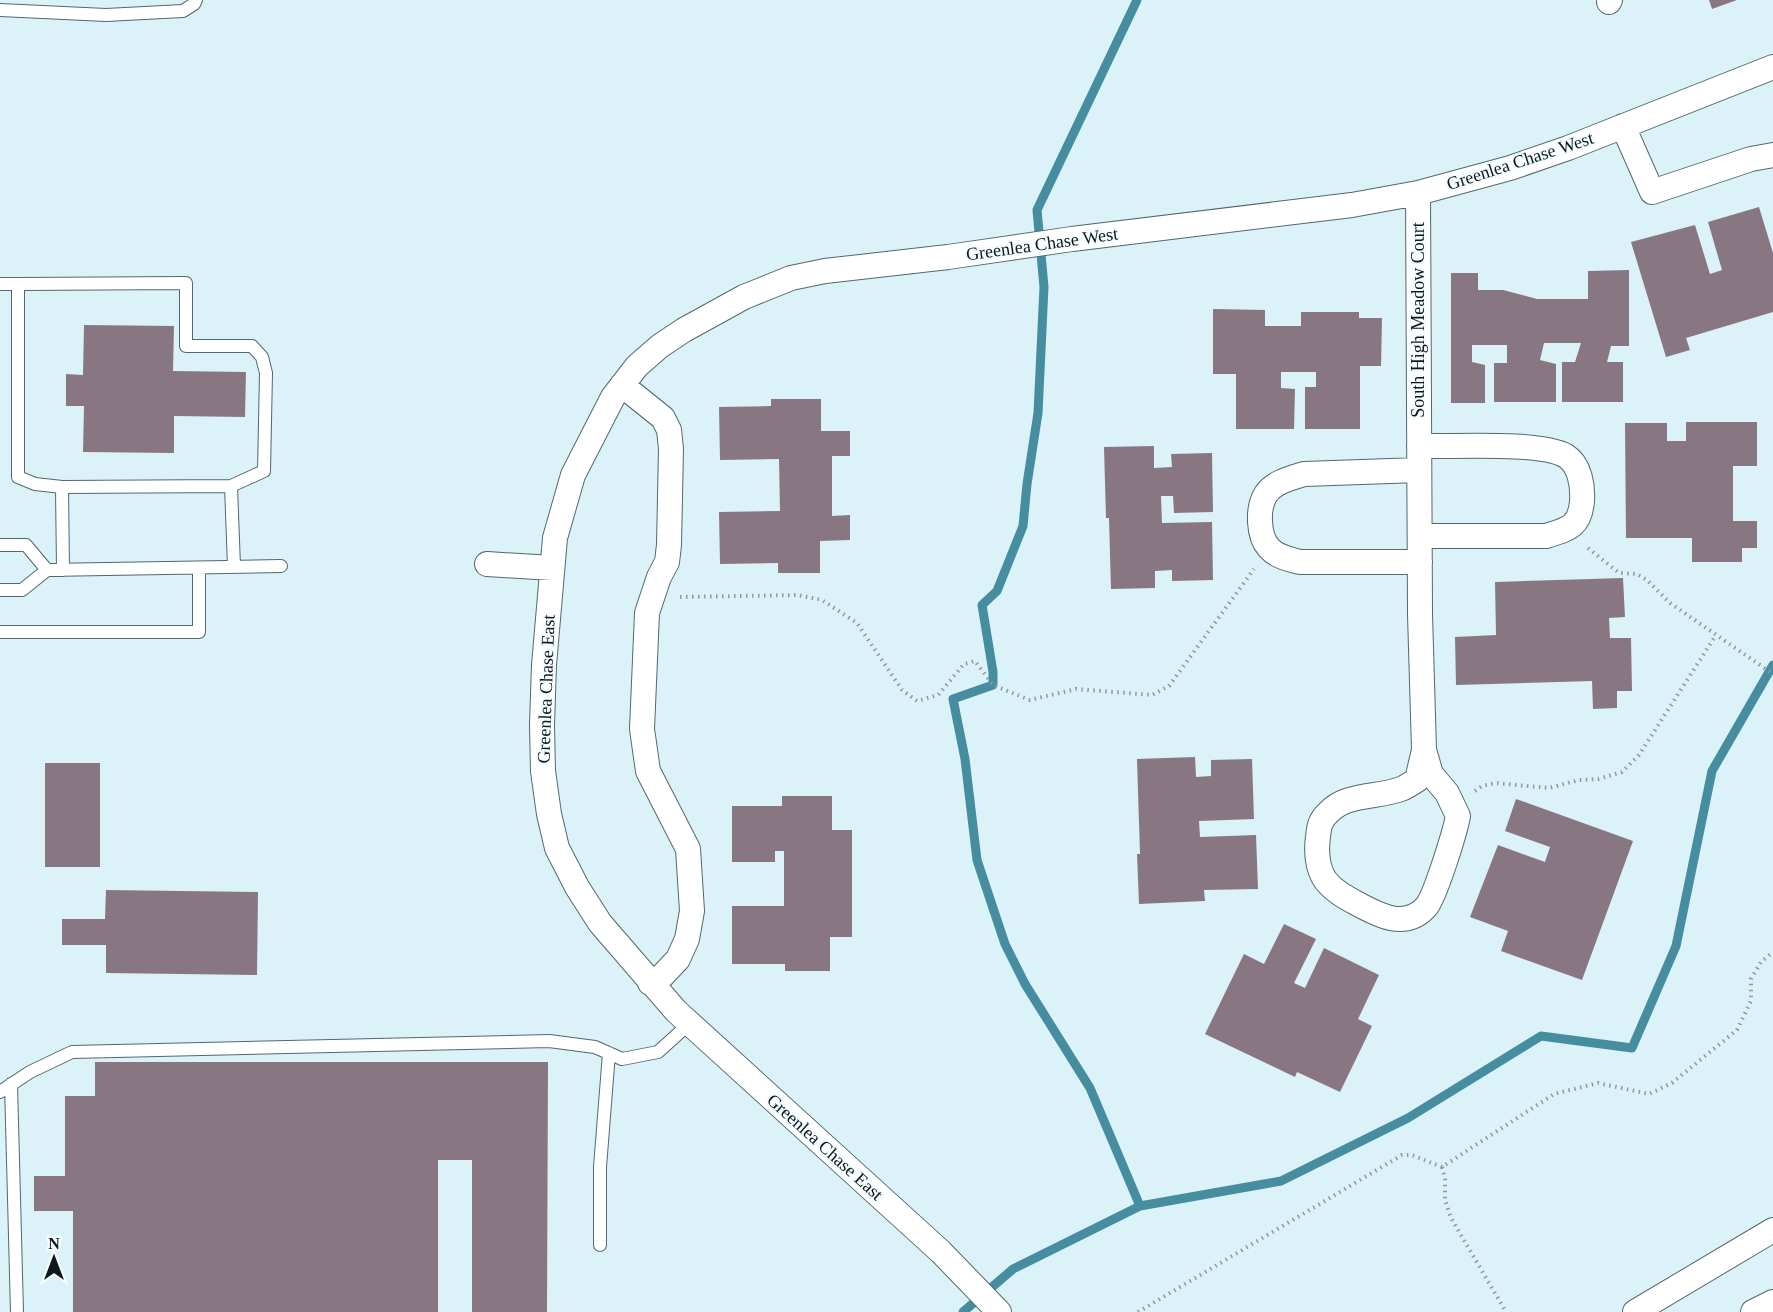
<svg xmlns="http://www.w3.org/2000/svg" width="1773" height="1312" font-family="'Times New Roman',serif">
  <rect width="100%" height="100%" fill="#daf2f8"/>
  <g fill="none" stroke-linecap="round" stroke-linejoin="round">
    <!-- stream -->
    <path stroke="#468d9f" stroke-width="9" d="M1137 0 1037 210 1044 287 1038 413 1027 484 1023 526 997 591 982 605 993 672V685L953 699 965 759 977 860 1005 944 1025 984 1090 1088 1140 1206
      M963 1312 1013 1269 1140 1206 1281 1181 1408 1118 1541 1036 1632 1048 1676 946 1712 771 1773 665"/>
  </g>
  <!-- building -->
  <path fill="#887782" d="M1709 0H1737L1712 9Z
    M1759 207 1773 253V312L1686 338 1690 350 1666 357 1631 242 1695 225 1710 274 1722 270 1708 222Z
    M1629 270V346H1611L1607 362H1623V402H1562V362H1575L1581 343H1544L1540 360 1556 364V402H1494V363H1507V345H1472V362L1485 365V403H1451V273H1478V290H1503L1537 299H1588V271Z
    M1213 309 1265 310V326H1301V312H1359V318H1382L1381 366H1360V429H1305V387H1316V372H1281V388L1295 389 1294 429H1236V374H1213Z
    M84 325 174 326 173 371 246 372 245 417 174 416V453L83 452 84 406H66V374L83 375Z
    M771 399H821V431H850V456H832V516L850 515V540L820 541V573H778V563L720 564 719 512 780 511 779 459 720 460 719 407 771 406Z
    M1686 422H1757V466H1733V521H1757V548H1742V562H1692V538H1626L1625 423H1667V441H1686Z
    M1154 446V468L1172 467 1171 454 1212 453 1213 512 1174 513 1173 496H1161L1162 523 1212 522 1213 580 1172 581V570L1155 571V588L1111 589 1109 518H1106L1104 447Z
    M1623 578 1625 617 1609 618 1610 638H1631L1632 691H1617V708L1593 709 1592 681 1456 685 1455 637 1496 635 1495 582Z
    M1195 757 1196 777 1211 776V760L1252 759 1254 819 1199 821 1200 837 1256 835 1258 889 1204 890 1205 901 1139 904 1137 854H1140L1137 759Z
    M45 763H100V867H45Z
    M782 796H832V830H852V937H830V971H785V964H732V906H784V851H775V862H732V806H782Z
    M1516 799 1633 841 1582 980 1501 951 1508 931 1470 917 1498 845 1545 862 1550 847 1505 831Z
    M106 890 258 892 257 975 106 973V945H62V919H105Z
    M1284 924 1316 939 1294 983 1305 988 1324 948 1379 975 1358 1019 1372 1026 1340 1092 1297 1072 1295 1077 1205 1034 1244 954 1264 964Z
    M95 1062H548L547 1312H472V1160H438V1312H73V1211H34V1176H65V1096H95Z"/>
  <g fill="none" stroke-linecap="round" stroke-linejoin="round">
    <defs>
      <path id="lane" d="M0 10 106 15 183 11 194 4 196 0
        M0 284H18
        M62 487 35 484 18 477V284L186 283V346H252L262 357 266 373 264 471 231 486
        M0 545H26L47 570 22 590H0
        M47 570 281 566
        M63 570 62 487 231 486 234 567
        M0 632H199V568
        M11 1084 17 1312
        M0 1092 30 1072 72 1052 549 1041 595 1047 622 1059 658 1052 690 1023
        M600 1245V1167L609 1053"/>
      <path id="street" d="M1609 2 1610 0
        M1623 126 1652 192 1751 159 1773 155
        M1418 193 1420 614 1424 750 1417 780C1412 783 1406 787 1401 789 1377 798 1346 793 1328 813 1320 820 1319 827 1318 837 1316 851 1317 869 1326 881 1334 891 1345 897 1356 903 1378 915 1405 930 1426 907 1435 897 1455 832 1458 816L1447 793 1431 774 1424 750
        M622 385 663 418 669 430 671 449 669 545 667 562 659 577 647 613 642 729 648 771 688 849 692 911 687 939 678 959 663 975 650 983
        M1419 446C1451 447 1541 441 1566 456 1580 465 1583 486 1582 501 1580 527 1568 529 1546 536H1420
        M1419 470 1304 474C1291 478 1274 482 1266 494 1257 508 1258 536 1269 548 1277 557 1289 559 1300 562H1420
        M487 564 552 568
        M999 1312 941 1252 676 1011 600 923 577 887 557 848 549 814 543 771 542 725 544 665 555 538 573 475 613 397 637 366 660 346 684 330 744 297 791 278 825 271 948 257 1072 239 1352 205 1418 193 1510 168 1568 148 1773 67
        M1635 1312 1773 1230
        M1753 1312 1773 1302"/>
    </defs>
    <!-- lane casing -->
    <use href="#lane" stroke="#53686d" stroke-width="14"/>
    <!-- street casing -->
    <use href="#street" stroke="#53686d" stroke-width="26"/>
    <!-- path -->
    <path stroke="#8a9ba0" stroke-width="4" stroke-dasharray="1.5 4.5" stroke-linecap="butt" d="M1588 548 1619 573 1637 574 1647 580 1670 603 1773 674
      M680 597 797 595 822 600 857 623 902 690 917 701 938 695 964 664 975 661 993 685 1030 700 1076 689 1152 695 1169 686 1254 569
      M1475 791 1482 786 1495 783 1549 788 1579 780 1598 779 1622 772 1639 755 1716 635
      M1442 1167 1445 1179V1200L1451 1218 1506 1312
      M1138 1312 1402 1155H1412L1442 1167 1554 1094 1598 1083 1649 1094 1672 1083 1737 1030 1751 1001V979L1761 962 1773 952"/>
    <!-- lane -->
    <use href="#lane" stroke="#fff" stroke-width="12"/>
    <!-- street -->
    <use href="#street" stroke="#fff" stroke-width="24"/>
  </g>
  <g text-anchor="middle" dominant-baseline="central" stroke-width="4.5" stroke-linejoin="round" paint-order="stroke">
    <!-- street labels -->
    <g font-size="18" fill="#0f1719" stroke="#f3fcff">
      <text transform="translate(1520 161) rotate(-18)">Greenlea Chase West</text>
      <text transform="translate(1042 244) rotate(-8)">Greenlea Chase West</text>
      <text transform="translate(1418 320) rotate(-90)">South High Meadow Court</text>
      <text transform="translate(546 689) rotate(-88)">Greenlea Chase East</text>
      <text transform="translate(825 1147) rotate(42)">Greenlea Chase East</text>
    </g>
  </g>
  <!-- north arrow -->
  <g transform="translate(54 1258)" stroke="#f3fcff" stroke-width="4.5" paint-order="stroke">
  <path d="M0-4.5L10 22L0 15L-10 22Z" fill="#0f1719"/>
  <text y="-9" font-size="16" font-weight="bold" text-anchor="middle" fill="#0f1719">N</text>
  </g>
</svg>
